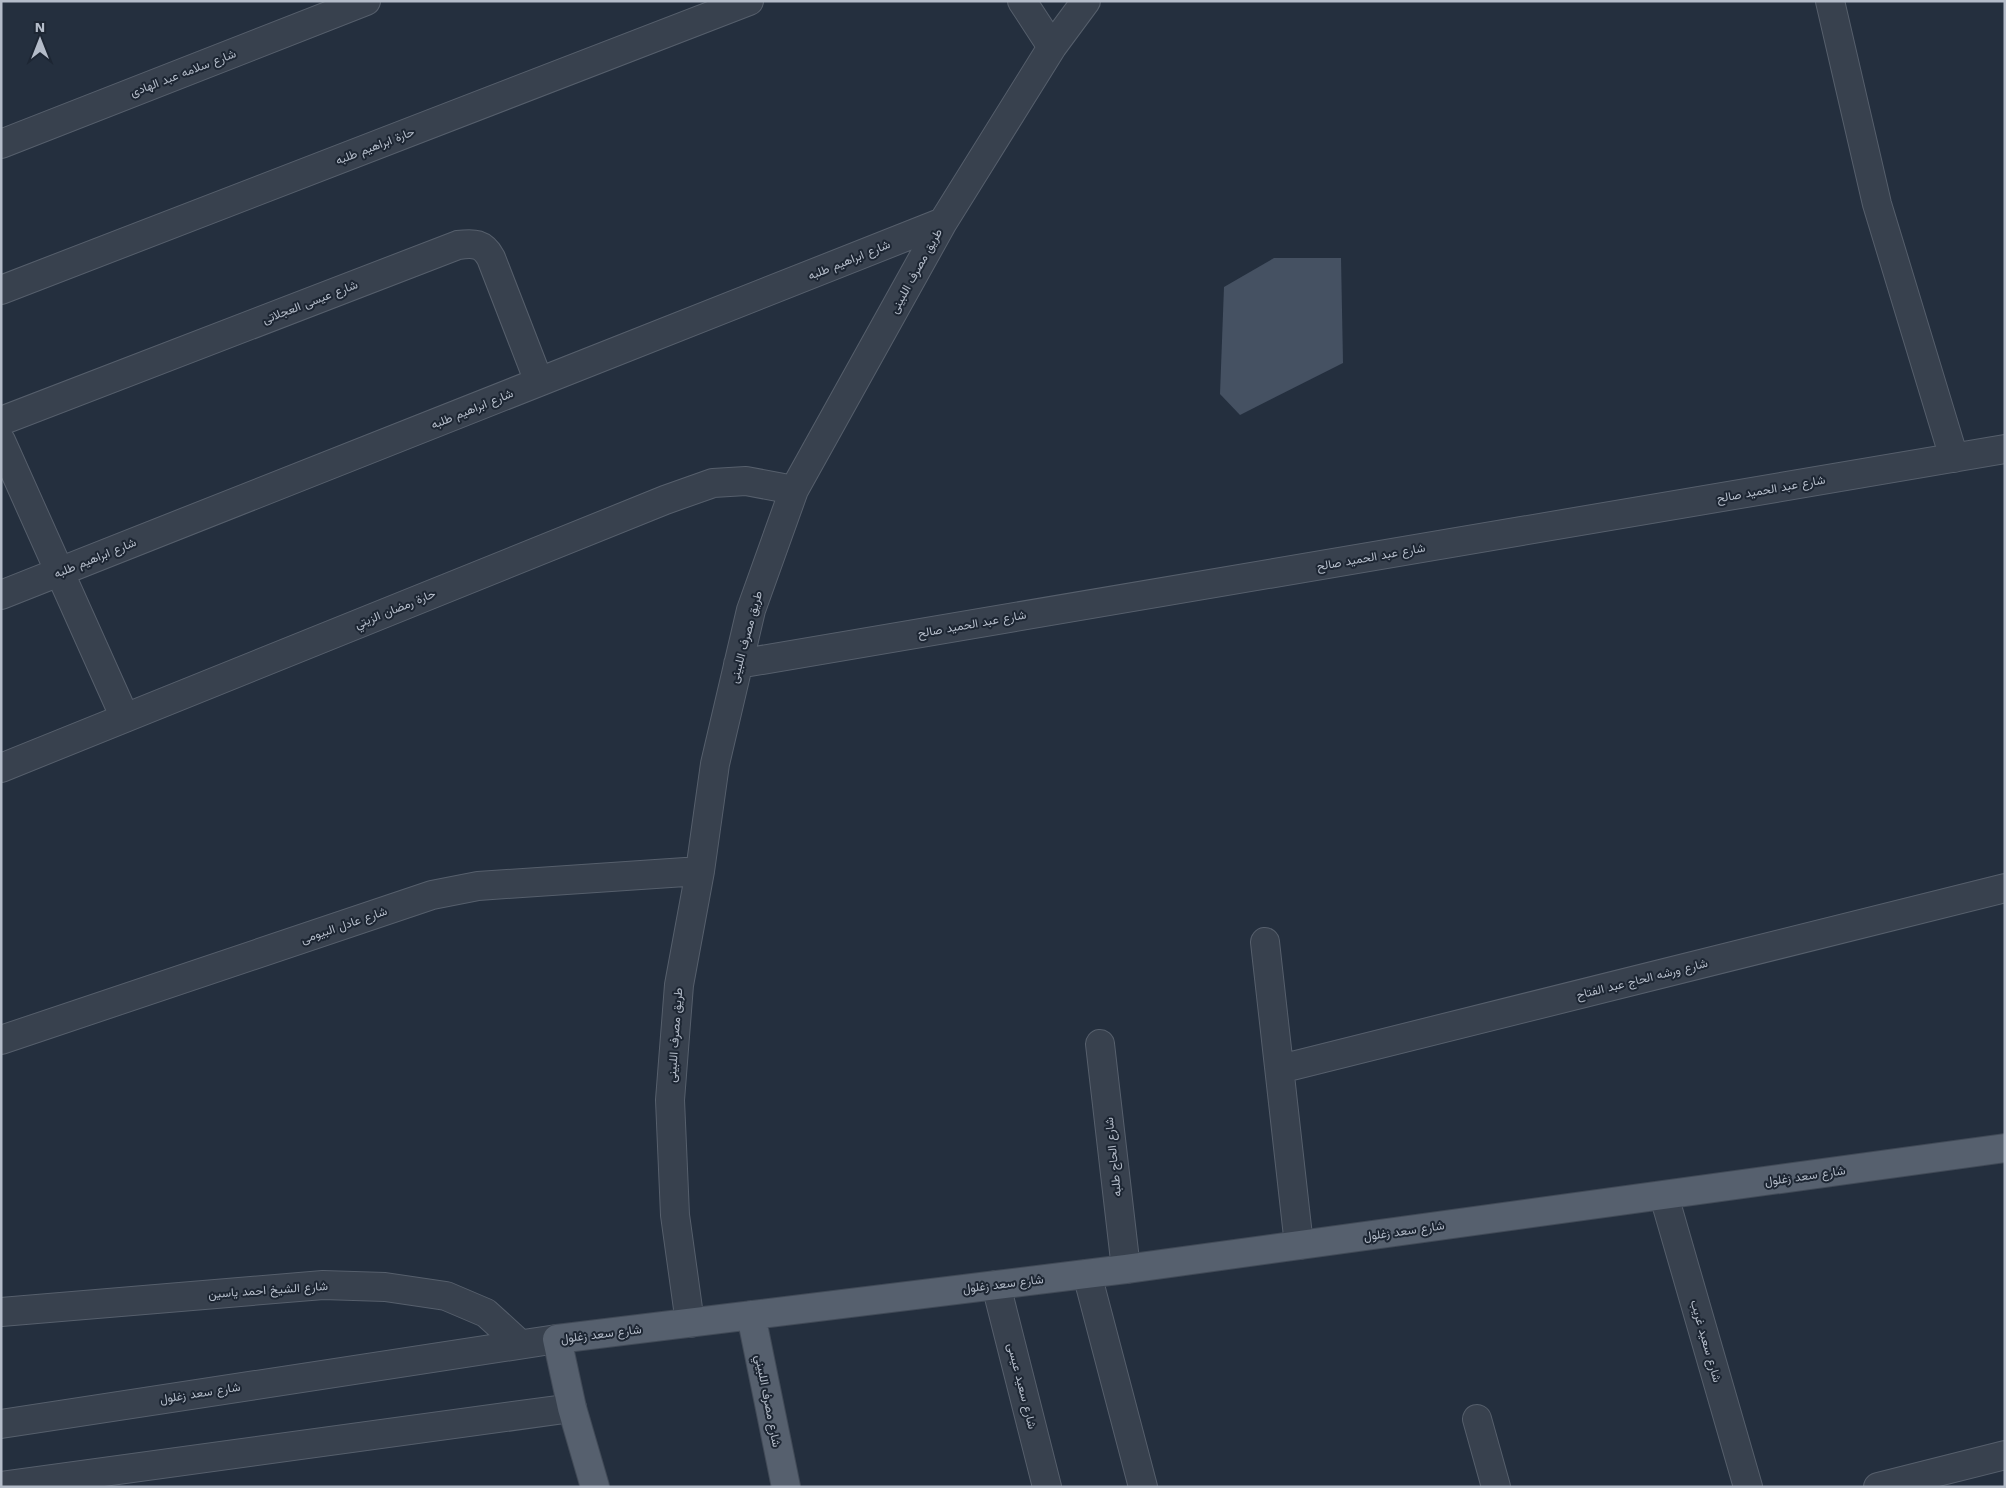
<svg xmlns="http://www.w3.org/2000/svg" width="2006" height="1488" font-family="'Work Sans',Vazirmatn,sans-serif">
  <rect width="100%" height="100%" fill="#242f3e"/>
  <!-- building -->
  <path fill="#455162" d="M1274 258H1341L1343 363 1240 415 1220 394 1224 287Z"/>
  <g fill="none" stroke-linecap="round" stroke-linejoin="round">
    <defs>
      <path id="minor" d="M1022 1 1052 47
        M1830 1 1877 204 1954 458
        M1 144 366 1
        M1 290 749 1
        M1 421 458 245C474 243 483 243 491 258L539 382
        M1 441 125 718
        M1 595 943 222
        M738 664 2005 449
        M1 768 665 500 713 483 746 481 794 490
        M1265 942 1299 1245
        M1 1040 432 895 478 886 700 871
        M1100 1044 1126 1269
        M1280 1069 2005 888
        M1664 1196 1748 1487
        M1087 1274 1143 1487
        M996 1285 1047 1487
        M1 1312 323 1285 385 1287 446 1296 486 1313 520 1344
        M690 1323 675 1215 670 1100 679 985 700 871 715 764 751 610 794 490 943 222 1052 47 1086 1
        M1477 1419 1496 1487
        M1 1424 557 1339
        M1 1486 572 1408
        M1878 1487 2005 1455"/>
      <path id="major" d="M751 1315 786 1487
        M595 1487 572 1408 557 1339 1126 1269 2005 1148"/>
    </defs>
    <!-- minor casing -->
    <use href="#minor" stroke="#565f6c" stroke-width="30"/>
    <!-- major casing -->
    <use href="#major" stroke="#414a57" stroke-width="30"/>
    <!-- minor -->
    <use href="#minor" stroke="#38414e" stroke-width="28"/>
    <!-- major -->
    <use href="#major" stroke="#56606e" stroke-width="28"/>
  </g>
  <g text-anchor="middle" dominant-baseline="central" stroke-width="4" stroke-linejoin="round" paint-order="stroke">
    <!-- street labels -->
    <g font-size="12" fill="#b4bcc9" stroke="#1d2633">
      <text transform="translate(183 73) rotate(-21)">شارع سلامه عبد الهادى</text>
      <text transform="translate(375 146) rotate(-21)">حارة ابراهيم طلبه</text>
      <text transform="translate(849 260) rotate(-22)">شارع ابراهيم طلبه</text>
      <text transform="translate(916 271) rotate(-61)">طريق مصرف اللبينى</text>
      <text transform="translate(310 302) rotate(-21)">شارع عيسى العجلاتى</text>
      <text transform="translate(472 409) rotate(-22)">شارع ابراهيم طلبه</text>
      <text transform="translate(1771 489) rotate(-10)">شارع عبد الحميد صالح</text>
      <text transform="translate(1371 557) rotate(-10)">شارع عبد الحميد صالح</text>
      <text transform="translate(95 558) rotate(-22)">شارع ابراهيم طلبه</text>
      <text transform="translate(395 609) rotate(-22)">حارة رمضان الزيتي</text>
      <text transform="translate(972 624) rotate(-10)">شارع عبد الحميد صالح</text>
      <text transform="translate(746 637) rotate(-75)">طريق مصرف اللبينى</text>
      <text transform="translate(344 925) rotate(-19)">شارع عادل البيومى</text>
      <text transform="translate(1642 979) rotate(-14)">شارع ورشه الحاج عبد الفتاح</text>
      <text transform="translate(675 1035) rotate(-86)">طريق مصرف اللبينى</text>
      <text transform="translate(1113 1157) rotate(-96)">شارع الحاج طلبه</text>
      <text transform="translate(1805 1176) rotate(-8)">شارع سعد زغلول</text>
      <text transform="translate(1404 1231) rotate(-8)">شارع سعد زغلول</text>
      <text transform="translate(1003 1284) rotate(-7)">شارع سعد زغلول</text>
      <text transform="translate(268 1290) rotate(-4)">شارع الشيخ احمد ياسين</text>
      <text transform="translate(601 1334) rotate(-7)">شارع سعد زغلول</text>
      <text transform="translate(1706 1341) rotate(74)">شارع سعيد غريب</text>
      <text transform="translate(1022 1386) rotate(76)">شارع سعيد عيسى</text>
      <text transform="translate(200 1393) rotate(-9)">شارع سعد زغلول</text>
      <text transform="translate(768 1401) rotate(79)">شارع مصرف اللبيني</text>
    </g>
  </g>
  <!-- border -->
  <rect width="2006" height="1488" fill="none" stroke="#b4bcc9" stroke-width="5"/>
  <!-- north arrow -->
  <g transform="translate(40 40)" stroke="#1d2633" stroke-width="4" paint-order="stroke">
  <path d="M0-4L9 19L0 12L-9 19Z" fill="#b4bcc9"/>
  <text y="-8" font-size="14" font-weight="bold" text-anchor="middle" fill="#b4bcc9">N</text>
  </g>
</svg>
